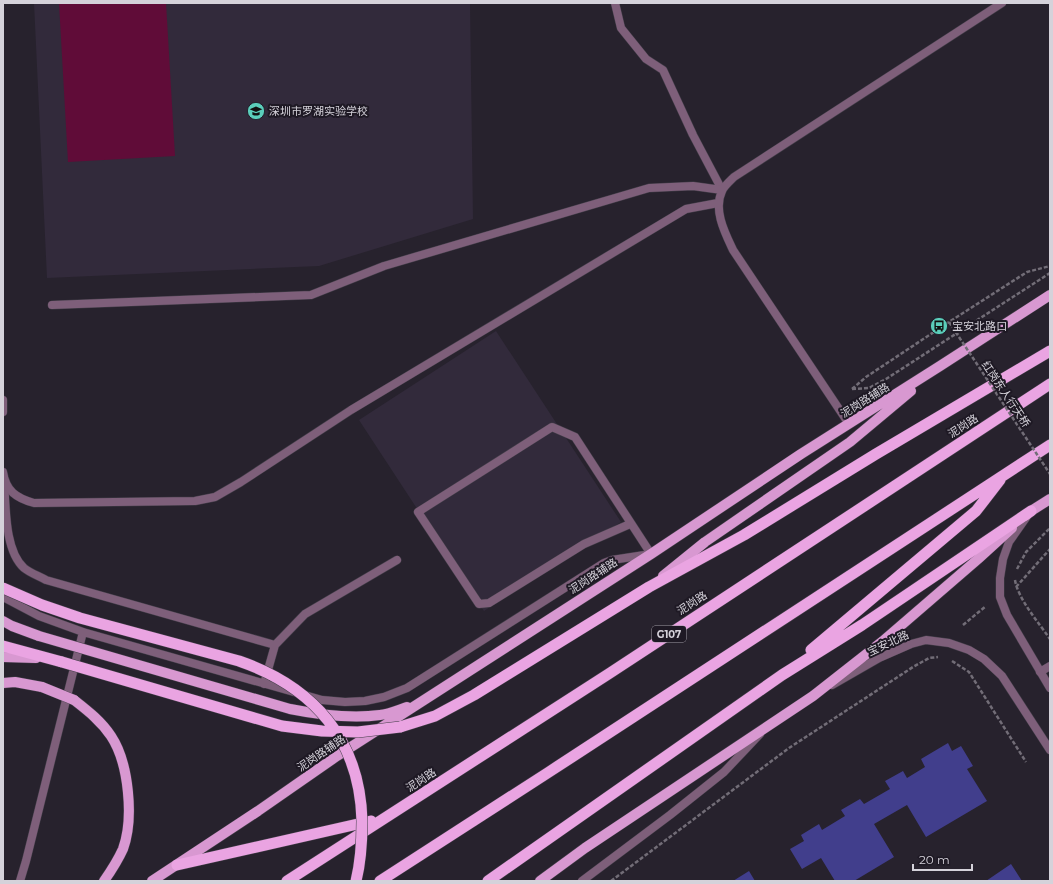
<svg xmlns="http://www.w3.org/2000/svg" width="1053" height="884" font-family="Montserrat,'Noto Sans SC',sans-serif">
  <rect width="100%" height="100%" fill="#27222d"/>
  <!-- built -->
  <path fill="#322a3b" d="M34 3H470L473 219 319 266 47 278Z
    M496 331 621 522 484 611 359 420Z"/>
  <!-- green -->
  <path fill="#600c38" d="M59 3H166L175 156 68 162Z"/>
  <!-- building -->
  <path fill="#413e8c" d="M948 743 952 751 961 746 973 766 967 769 987 801 926 837 907 805 874 824 894 857 854 881H835L821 858 802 869 790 849 804 841 801 835 819 824 822 830 845 816 841 810 860 799 864 804 890 789 885 781 903 771 907 778 925 767 921 759Z
    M1011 864 1022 881H986Z
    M749 871 755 881H733Z"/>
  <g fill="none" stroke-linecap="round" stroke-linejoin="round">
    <defs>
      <path id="service" d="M615 3 621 28 646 59 663 70 693 135 722 190
        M4 479C6 505 4 550 24 568 30 573 39 576 46 580L275 645
        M3 597 39 616 83 632 322 700 345 702 365 701 384 697 407 688 604 563 612 560 651 554 575 437 552 427 418 512 479 604 489 603 584 544 630 524
        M1040 672 1050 666
        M264 684 275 645 305 614 397 560
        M20 881 26 861 83 632
        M582 881 670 815 724 772 760 734"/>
      <path id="minor" d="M52 305 311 295 384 266 649 188 693 186 722 190
        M3 400V412
        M849 424 733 250C725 233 713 210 722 191 724 186 730 181 734 177L1002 3
        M3 472C6 491 16 498 34 503L195 501 215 497 241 482 351 410 686 209 718 203"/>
      <path id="tertiary" d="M1028 515 1009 542 1003 559 1000 578V597L1007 615 1050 688
        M832 685 879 658 911 644 926 640 949 643 969 650 984 659 1002 676 1050 750"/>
      <path id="primary" d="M1025 516 1031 511 1050 499
        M663 576 705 542 850 442 911 391
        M3 621 12 626 39 636
        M3 657 36 658
        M3 683 15 682 42 687
        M74 700C88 711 101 721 111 736 129 763 134 819 123 849 118 860 111 871 104 881
        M290 709C320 715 350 719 380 715 389 714 398 710 407 707
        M152 881 258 811 337 756 651 554 801 454 940 366 1050 295
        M540 881 585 848 813 696 883 641 978 559 1012 528"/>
      <path id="trunk" d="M3 646 62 662
        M811 650 976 511 1000 480
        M400 727 435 716 474 695 649 587 744 535 876 454 1050 351
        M177 865 371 821
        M287 881 610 673 1050 384
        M380 881 549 772 1050 445
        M488 881 782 675 862 625 1031 511"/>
    </defs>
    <!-- service casing -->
    <use href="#service" stroke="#433e49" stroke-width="9"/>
    <!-- minor casing -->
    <use href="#minor" stroke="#433e49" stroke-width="9"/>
    <!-- tertiary casing -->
    <use href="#tertiary" stroke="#433e49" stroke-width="9"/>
    <!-- primary casing -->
    <use href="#primary" stroke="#433e49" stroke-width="11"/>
    <!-- trunk casing -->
    <use href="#trunk" stroke="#433e49" stroke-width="12"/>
    <!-- path -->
    <path stroke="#726d77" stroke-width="2.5" stroke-dasharray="4 2" stroke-linecap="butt" d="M852 389 866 377 949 322 1027 272 1050 266
      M852 389 869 388 886 379 1050 273
      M1017 569 1026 552 1050 528
      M1015 580C1018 599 1039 623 1050 639
      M1016 587 1050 549
      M963 625 986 606
      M952 661 969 672 1026 762
      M611 881 789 748 913 667 929 658 938 657"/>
    <!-- service -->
    <use href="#service" stroke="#7e5f7a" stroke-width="8"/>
    <!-- minor -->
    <use href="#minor" stroke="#7e5f7a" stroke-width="8"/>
    <!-- tertiary -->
    <use href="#tertiary" stroke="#7e5f7a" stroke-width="8"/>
    <!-- primary -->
    <use href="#primary" stroke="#d898d1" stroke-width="10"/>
    <!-- trunk -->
    <use href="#trunk" stroke="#eaa4e2" stroke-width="11"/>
    <defs>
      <path id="primary-bridge" d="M39 636 290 709
        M42 687 74 700"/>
      <path id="trunk-bridge" d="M3 588 42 605 80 618 239 661C314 687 360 740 362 821 362 841 361 861 356 881
        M62 662 282 726 322 731 358 732 400 727"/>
    </defs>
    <!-- primary-bridge casing -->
    <use href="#primary-bridge" stroke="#433e49" stroke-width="11" stroke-linecap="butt"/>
    <!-- trunk-bridge casing -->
    <use href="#trunk-bridge" stroke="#433e49" stroke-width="12" stroke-linecap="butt"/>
    <!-- path-bridge -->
    <path stroke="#726d77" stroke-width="2.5" stroke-dasharray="4 2" stroke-linecap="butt" d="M949 322 1050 474"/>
    <!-- primary-bridge -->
    <use href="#primary-bridge" stroke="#d898d1" stroke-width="10"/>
    <!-- trunk-bridge -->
    <use href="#trunk-bridge" stroke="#eaa4e2" stroke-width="11"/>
  </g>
  <!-- icons -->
  <defs>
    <symbol id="school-disc" viewBox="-11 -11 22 22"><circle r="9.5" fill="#5bcebb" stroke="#1e1924"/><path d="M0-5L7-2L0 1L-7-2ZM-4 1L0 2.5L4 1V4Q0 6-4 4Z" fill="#111"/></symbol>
    <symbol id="bus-disc" viewBox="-11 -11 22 22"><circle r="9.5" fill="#5bcebb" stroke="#1e1924"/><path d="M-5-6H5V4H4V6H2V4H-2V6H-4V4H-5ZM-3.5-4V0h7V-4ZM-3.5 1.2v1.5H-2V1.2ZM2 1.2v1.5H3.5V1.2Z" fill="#111"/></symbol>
  </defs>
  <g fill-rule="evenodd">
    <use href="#school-disc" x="246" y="101" width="20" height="20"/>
    <use href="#bus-disc" x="929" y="316" width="20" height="20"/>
  </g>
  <g text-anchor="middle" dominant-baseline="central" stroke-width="4" stroke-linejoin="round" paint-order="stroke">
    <!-- shield labels -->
    <rect fill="#1e1924" stroke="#9e9aa3" stroke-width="1" x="652" y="626" width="34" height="16" rx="3"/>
    <g font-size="10" font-weight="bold" fill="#d5d2da">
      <text x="669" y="634">G107</text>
    </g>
    <!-- poi labels -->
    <g font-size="11" fill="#d5d2da" stroke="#1e1924" text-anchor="start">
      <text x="269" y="111">深圳市罗湖实验学校</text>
      <text x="952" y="326">宝安北路口</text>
    </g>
    <!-- street labels -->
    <g font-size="11" fill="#d5d2da" stroke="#1e1924">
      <text transform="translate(1006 394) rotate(56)">红岗东人行天桥</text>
      <text transform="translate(865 400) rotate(-32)">泥岗路辅路</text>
      <text transform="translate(963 426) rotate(-33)">泥岗路</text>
      <text transform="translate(593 576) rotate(-33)">泥岗路辅路</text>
      <text transform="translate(692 603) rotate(-33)">泥岗路</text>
      <text transform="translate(888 643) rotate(-25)">宝安北路</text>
      <text transform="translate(321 753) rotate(-34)">泥岗路辅路</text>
      <text transform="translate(421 780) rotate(-33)">泥岗路</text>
    </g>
  </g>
  <!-- border -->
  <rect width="1053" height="884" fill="none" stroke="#d5d2da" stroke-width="8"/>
  <!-- scale -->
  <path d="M913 864v6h59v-6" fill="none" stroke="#d5d2da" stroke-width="2"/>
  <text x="919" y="864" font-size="12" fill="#d5d2da" stroke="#1e1924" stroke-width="3" paint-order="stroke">20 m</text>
</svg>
